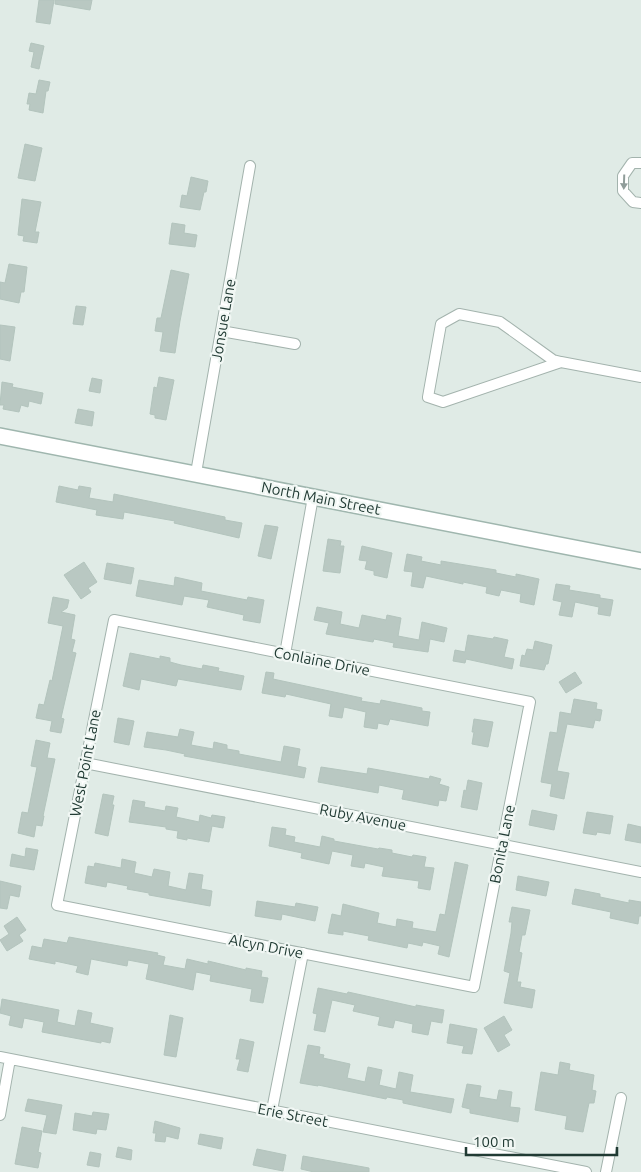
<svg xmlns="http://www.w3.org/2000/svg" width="641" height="1172" font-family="Ubuntu,sans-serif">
  <rect width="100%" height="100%" fill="#e0ebe6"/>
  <!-- building -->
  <path fill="#b9c8c2" stroke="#b3c4bd" d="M39 0H54L50 24 36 22Z
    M55 0H92L90 10 55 4Z
    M31 43 44 46 39 69 31 67 34 52 29 51Z
    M39 80 50 82 48 91H46L43 113 29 110 30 104H27L29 93 36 94Z
    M25 144 42 148 35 181 18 178Z
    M191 177 208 181 206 192H204L200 210 180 207 182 195 187 196Z
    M22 199 41 202 35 232H39L37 243 23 241 24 236 18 235Z
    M172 223 185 225 184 233 197 235 195 247 169 244Z
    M9 264 27 267 24 292H21L19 303 0 299V282L5 283Z
    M171 270 189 274 180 321 175 353 160 351 163 332 155 331 157 318H161Z
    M76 306 86 307 83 325 73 324Z
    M0 325 15 327 10 361 0 359Z
    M159 377 174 380 166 420 155 418V415L150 414 154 387 157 388Z
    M92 378 102 380 100 393 89 391Z
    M2 382 13 384 12 387 43 393 41 404 29 401 28 407 21 405 19 412 3 409 4 405H0Z
    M78 409 94 412 92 426 75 423Z
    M59 486 78 490 79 486 91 488 89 498 113 502 114 494 225 517V520L242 523 239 538 174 523 175 521 124 512 123 519 96 515 97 510 56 502Z
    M265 525 278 527 271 559 258 556Z
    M328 539 341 541 340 546H344L340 573 323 571Z
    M362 546 392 553 387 578 374 575V571L365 569 367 561 359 560Z
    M407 554 422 557 421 561 441 565V561L496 570V573L516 577V574L539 579 534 605 520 602 521 594 501 590 499 596 486 593 487 587 463 582V584L426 576 423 588 411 586 413 572 404 571Z
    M84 562 97 582 88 588 91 592 81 599 64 575Z
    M107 563 134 568 131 584 104 579Z
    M175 577 202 583 201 591 247 600 248 597 264 600 260 623 243 620 244 615 207 607 209 600 184 596 182 605 136 596 139 580 174 586Z
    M556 584 570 586 569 590 600 595V598L613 600 610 616 598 614 599 607 575 602 572 617 559 615 562 602 553 600Z
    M53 597 69 600 67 608 61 612 75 615 71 639 75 640 72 652 76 653 61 718 64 719 61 733 50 731 52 721 36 718 39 704 44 705 50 680 52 681 63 626 48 623Z
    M317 607 342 612 340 624 359 628 362 615 386 620 387 615 401 618 398 636 419 640 422 622 447 628 444 642 430 639 428 652 393 647 394 643 374 639 373 642 326 634 329 623 314 620Z
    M468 635 493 639 494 637 508 640 504 657 514 659 512 669 466 659 465 663 453 661 455 650 465 652Z
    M535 641 552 645 548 664H546L544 670 520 666 522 655 525 656 527 649 533 650Z
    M130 653 160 659V656L170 658V662L181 665 202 669 203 665 219 668 218 671 244 676 241 690 178 679 176 686 141 679 139 690 123 686Z
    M266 672 274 673 273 679 362 698 361 701 380 704 381 700 422 708V711L430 712 428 726 390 719 388 725 378 723 377 729 364 727 366 712 344 707 342 718 329 716 331 704 286 694 285 697 262 693Z
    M575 672 582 683 566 693 559 682Z
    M574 699 597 703 596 709 602 710 600 721 595 720 593 728 567 724 557 771 569 773 564 799 550 796 552 784 541 782 550 732 557 733 560 712 571 714Z
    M118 718 134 721 129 745 114 742Z
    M474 719 493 722 488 747 472 744 474 732H472Z
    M180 729 194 732 191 745 213 749 214 742 227 745V749L239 751V754L281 762 284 746 300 749 297 766 306 768 304 778 184 756 185 754 166 750 144 747 147 732 178 737Z
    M36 740 50 743 47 758 55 759 43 816H44L42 826 36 825 34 837 18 833 22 812 28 813 37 767 31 766Z
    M321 767 367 774 368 768 429 779 430 776 441 779 439 784 449 787 446 801 439 800 438 806 402 799 404 790 379 785 378 793 318 782Z
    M468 780 482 783 477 810 461 807 464 790 466 791Z
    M103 794 114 796 112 805H114L108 836 95 833Z
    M133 800 145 802 144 807 165 811 166 806 178 808 176 817 199 822 200 815 211 818 212 815 225 817 223 828 212 826 209 842 187 838V840L177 838 178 831 166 829V827L129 822Z
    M532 810 557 815 554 830 529 825Z
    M587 812 613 816 610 834 597 832 596 835 583 833Z
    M628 824 641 827V843L625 840Z
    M272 827 286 829 285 835 295 837 294 842 320 847 322 836 334 839V841L378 849 379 848 392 850V853L412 857 413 855 426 857 424 867 434 868 430 890 418 888 419 881 382 876 384 867 365 863 364 868 351 866 353 855 332 851 329 864 301 858 302 853 269 846Z
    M26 848 38 850 34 870 10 866 12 854 25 857Z
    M122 859 136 862 134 873 152 877 154 869 170 872 168 886 186 890 189 873 203 875 201 889 212 891 210 906 149 895V893L127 889 128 886 107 882 106 887 85 883 88 866 94 867 95 863 121 868Z
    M455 862 468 865 449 957 438 954 440 946 423 942 422 946 408 943 407 948 368 940 369 936 343 931V935L328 933 332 914 341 916 343 904 379 913 377 923 396 927 397 919 413 922 412 928 436 932 440 914 445 915Z
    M518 876 549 882 546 896 516 890Z
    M0 881 21 886 19 897 10 895 7 909 0 908Z
    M575 889 600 894V897L629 903V900L641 902V916H639L638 924 610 918 611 912 572 904Z
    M257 901 295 907 296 903 318 907 315 921 282 914 281 920 255 916Z
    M512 907 530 910 525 935H522L519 952 522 953 517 982H521L520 987 535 990 532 1008 504 1003 510 973 504 971 511 933 512 922H509Z
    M17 917 26 930 19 935 23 941 7 951 0 940 9 934 4 926Z
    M69 937 158 953 157 955 165 957 163 965 185 969 187 959 208 964V961L246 970V968L262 971 261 977 268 978 263 1003 250 1001 252 989 210 981 211 975 196 972 193 990 146 979 149 964 128 960 127 966 91 959 88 975 76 972 78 966 55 961V964L29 959 32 946 42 948 44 939 67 943Z
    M318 988 347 994 348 992 416 1007V1005L444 1010 442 1023 431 1021 428 1035 412 1032 413 1024 395 1020 393 1028 378 1025 380 1017 353 1011 355 1005 332 1000 325 1032 314 1030 317 1014 313 1013Z
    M2 999 59 1010 57 1022 75 1026 78 1010 92 1013 90 1023 113 1028 110 1043 101 1041V1043L42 1032 44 1022 24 1018 22 1028 9 1025 11 1016 0 1013Z
    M170 1015 183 1018 176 1057 164 1055Z
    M504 1016 512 1030 504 1035 510 1045 498 1052 484 1028Z
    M450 1024 477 1029 472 1054 462 1053 464 1046 447 1043Z
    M240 1039 254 1042 248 1072 237 1070 240 1059H236Z
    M308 1045 320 1047 319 1054 324 1055 323 1058 350 1064 347 1078 365 1082 368 1067 382 1070 379 1085 396 1089 399 1072 413 1075 410 1092 454 1099 451 1113 403 1103V1100L387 1097 386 1099 318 1085V1086L300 1083Z
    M560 1062 570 1064 569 1070 594 1075 592 1090 596 1091 594 1103H589L583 1132 565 1129 567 1116 535 1110 541 1072 558 1075Z
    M467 1084 481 1086 479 1097 497 1100 499 1090 512 1092 510 1107 520 1108 518 1122 470 1113V1109L462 1107Z
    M28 1099 62 1105 56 1134 43 1132 47 1115 25 1111Z
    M93 1112 109 1114 106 1130 97 1129 96 1134 73 1130 75 1113 92 1116Z
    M155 1121 180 1128 178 1139 166 1136 165 1142 155 1141 156 1133H153Z
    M22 1127 42 1131 38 1152 41 1153 38 1168 15 1164Z
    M200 1134 223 1138 221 1149 198 1144Z
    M118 1147 132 1150 131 1160 116 1157Z
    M257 1149 286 1155 283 1171 253 1165Z
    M90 1152 101 1154 99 1167 87 1165Z
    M303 1156 369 1168V1172H314L301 1169Z"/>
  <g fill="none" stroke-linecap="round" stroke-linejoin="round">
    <defs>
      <path id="minor" d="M641 163H632L623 176V191L633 202 641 203
        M459 314 500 322 553 360 561 362 443 402 428 397 441 324Z
        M221 331 295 344
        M561 362 641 377
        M196 473 250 166
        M114 620 530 702 474 987 57 905Z
        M285 654 313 497
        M85 763 641 872
        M0 1057 586 1172
        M272 1110 303 953
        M0 1115 10 1059
        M606 1172 621 1098"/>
      <path id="secondary" d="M0 436 641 561"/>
    </defs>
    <!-- minor casing -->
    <use href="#minor" stroke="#a3b3ad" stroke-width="12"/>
    <!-- secondary casing -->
    <use href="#secondary" stroke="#9fb6ae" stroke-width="18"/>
    <!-- minor -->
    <use href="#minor" stroke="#fff" stroke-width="10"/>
    <!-- secondary -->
    <use href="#secondary" stroke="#fff" stroke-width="15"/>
  </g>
  <!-- one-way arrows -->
  <defs><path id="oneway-solid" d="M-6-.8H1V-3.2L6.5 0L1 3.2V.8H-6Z" transform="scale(1.25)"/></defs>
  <use fill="#909d9a" href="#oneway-solid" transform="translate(624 182) rotate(92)"/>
  <g text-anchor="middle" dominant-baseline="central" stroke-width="4.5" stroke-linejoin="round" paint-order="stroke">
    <!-- street labels -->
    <g font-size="15" fill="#213b34" stroke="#f1f7f4">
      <text transform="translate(223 320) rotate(-80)">Jonsue Lane</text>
      <text transform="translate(321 498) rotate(11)">North Main Street</text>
      <text transform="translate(322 661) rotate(11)">Conlaine Drive</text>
      <text transform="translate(85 763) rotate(-79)">West Point Lane</text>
      <text transform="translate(363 817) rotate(11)">Ruby Avenue</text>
      <text transform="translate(502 844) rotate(-79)">Bonita Lane</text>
      <text transform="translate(266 946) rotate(11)">Alcyn Drive</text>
      <text transform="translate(293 1115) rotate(11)">Erie Street</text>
    </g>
  </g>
  <!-- scale -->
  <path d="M466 1147v8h151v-8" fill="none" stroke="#213b34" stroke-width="2.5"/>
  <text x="473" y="1147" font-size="15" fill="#213b34" stroke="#f1f7f4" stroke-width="4" paint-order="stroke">100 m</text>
</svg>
